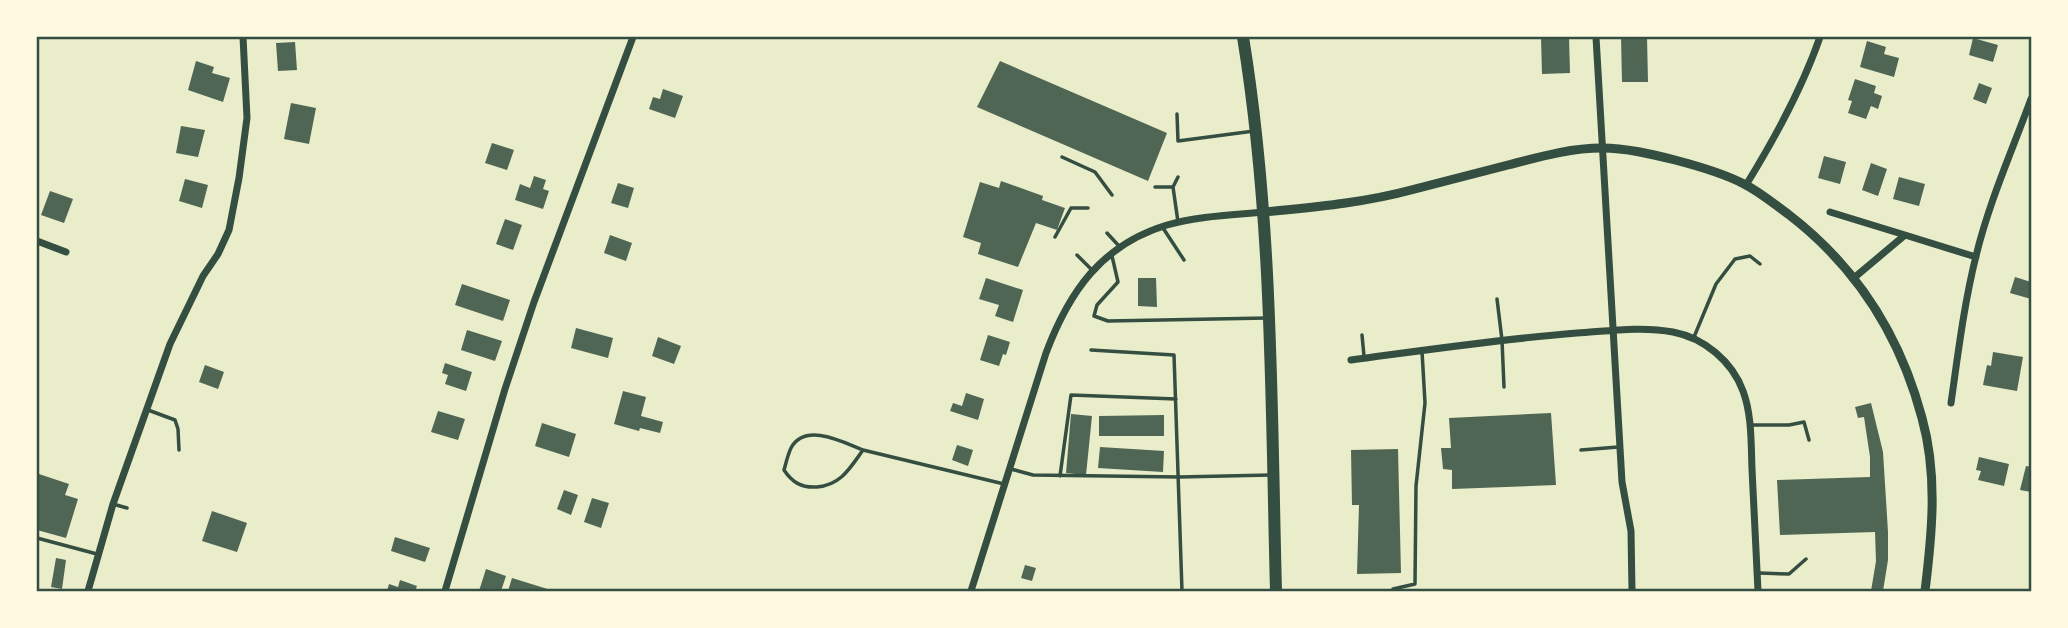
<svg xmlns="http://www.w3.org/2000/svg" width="2068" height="628" font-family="'Exo 2',sans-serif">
  <rect width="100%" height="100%" fill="#e9edc9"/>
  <!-- building -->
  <path fill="#4f6655" d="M1541 37H1569L1570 73 1542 74Z
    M1621 37H1647L1648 82H1622Z
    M1973 38 1998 45 1993 62 1969 55Z
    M1867 41 1886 47 1884 54 1899 58 1894 77 1860 67Z
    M295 42 297 70 278 71 276 43Z
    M196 61 214 67 212 73 230 78 223 102 188 90Z
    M1000 61 1167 133 1148 181 977 107Z
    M1855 79 1876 86 1874 93 1882 96 1878 109 1871 106 1866 119 1848 113 1852 101 1848 100Z
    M1979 83 1992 88 1986 104 1973 99Z
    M663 89 683 96 675 118 649 109 653 97 660 99Z
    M291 103 316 108 309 144 284 139Z
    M181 126 205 130 198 157 176 153Z
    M492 143 514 150 507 170 485 163Z
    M1824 156 1846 162 1840 184 1818 178Z
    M1871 163 1887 169 1878 196 1862 190Z
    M534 176 546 180 543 189 549 191 543 209 515 200 520 184 530 188Z
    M1899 177 1925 184 1919 206 1893 199Z
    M185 179 208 185 202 208 179 201Z
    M1001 181 1043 196 1042 200 1065 208 1057 230 1036 223 1018 267 978 254 981 243 963 237 980 182 999 188Z
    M618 183 634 188 628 208 611 203Z
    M50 191 73 199 64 223 41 215Z
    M505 219 522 225 513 250 496 244Z
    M610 235 632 243 626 261 604 253Z
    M2015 277 2031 282V299L2010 293Z
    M986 278 1023 290 1013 322 995 316 999 305 979 299Z
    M1138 278H1156L1157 307 1138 306Z
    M462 284 510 300 503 321 455 305Z
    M576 328 613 338 608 358 571 348Z
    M467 330 502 341 495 361 461 350Z
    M988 335 1010 342 1006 355 1003 354 999 366 980 360Z
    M658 337 681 346 674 364 652 356Z
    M1993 352 2023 357 2017 391 1983 385 1987 365 1991 366Z
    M445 363 472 372 466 391 445 384 448 375 442 373Z
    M205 365 224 372 218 389 199 382Z
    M623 391 646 397 641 416 663 422 660 433 640 428 639 431 614 424Z
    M966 393 984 399 978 420 950 411 953 403 962 406Z
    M1871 403 1883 452 1888 532V560L1883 591H1871L1876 561 1875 532 1780 535 1777 480 1870 477V457L1864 417 1858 418 1855 407Z
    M438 411 465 419 458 440 431 432Z
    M1551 413 1556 485 1452 489V470L1443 469 1441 448H1451L1449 418Z
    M1071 414 1092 416 1086 475 1066 473Z
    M1164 415V436H1099V416Z
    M542 423 576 434 569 457 535 446Z
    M957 445 973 450 968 466 952 460Z
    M1100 447 1164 451 1163 472 1098 468Z
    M1398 449 1401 573 1357 574 1359 505H1352L1351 450Z
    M1979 457 2009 464 2004 486 1978 480 1981 471 1976 470Z
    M2026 466 2031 467V492L2020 490Z
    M39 474 69 484 65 495 78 499 66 538 37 530V480Z
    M564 490 578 495 571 515 557 509Z
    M592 498 609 503 601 528 584 522Z
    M212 511 247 523 237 552 202 541Z
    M395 537 430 548 425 562 391 551Z
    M56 558 66 560 62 589 51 587Z
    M1025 565 1036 568 1032 581 1021 578Z
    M486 569 506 576 501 591H479Z
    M512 578 554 591H508Z
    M400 580 417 586 415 591H387L389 584 398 587Z"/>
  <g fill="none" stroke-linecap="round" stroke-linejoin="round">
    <!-- service -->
    <path stroke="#344e41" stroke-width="3.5" d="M1177 114 1178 141 1254 131
      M1062 157 1095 172 1112 195
      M1155 187H1173
      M1178 222 1173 187 1178 177
      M1163 228 1184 260
      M1107 233 1119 246
      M1055 237 1071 208H1088
      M1077 255 1092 270
      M1112 256 1118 282 1097 305 1094 316 1108 321 1267 318
      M1497 299 1502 340 1504 387
      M1362 335 1364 356
      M1694 337 1716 284 1735 259 1750 256 1760 264
      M1091 350 1174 355 1182 591
      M148 410 175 420 178 429 179 450
      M1752 425H1789L1804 422 1809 440
      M863 450C850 468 841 485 817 487 801 488 792 482 784 470 786 463 788 454 791 448 805 422 843 442 863 450L1004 484
      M1581 450 1618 447
      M1011 469 1033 475 1179 477 1271 475
      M1060 476 1071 395 1176 399
      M113 504 127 508
      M37 538 97 554
      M1759 573 1789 574 1806 559
      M1393 589 1415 584 1416 486 1425 403 1422 351"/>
    <!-- minor -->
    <path stroke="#344e41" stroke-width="7" d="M1596 37 1622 482 1631 531 1632 591
      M1746 185C1775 138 1802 89 1820 37
      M1830 212 1905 235
      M37 241 66 252
      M1855 277 1905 235 1976 257
      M1351 360C1426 350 1501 339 1577 333 1608 331 1642 326 1673 332 1704 338 1732 361 1743 391 1752 415 1751 444 1752 469 1754 510 1756 551 1758 591
      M1951 403C1958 354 1964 304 1976 256 1989 202 2012 151 2031 99
      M88 591 113 504 170 344 203 276 218 254 229 230 239 178 247 118 243 37
      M445 591 505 389 534 302 633 37
      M971 591 1046 353C1069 292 1101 245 1167 225 1198 216 1232 215 1264 212"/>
    <!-- tertiary -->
    <path stroke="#344e41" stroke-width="9" d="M1265 212C1314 207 1363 203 1411 190 1443 182 1476 173 1508 165 1539 157 1570 148 1602 148 1626 148 1651 154 1675 160 1698 166 1723 173 1744 184 1760 192 1774 204 1788 214 1856 266 1900 335 1922 418 1938 475 1932 534 1925 591"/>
    <!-- primary -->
    <path stroke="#344e41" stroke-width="12" d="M1243 37C1273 221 1271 406 1276 591"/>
  </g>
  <!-- border -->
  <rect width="2068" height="628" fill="none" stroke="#fefae0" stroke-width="77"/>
  <rect x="38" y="38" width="1992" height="552" fill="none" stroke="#344e41" stroke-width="2.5"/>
</svg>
